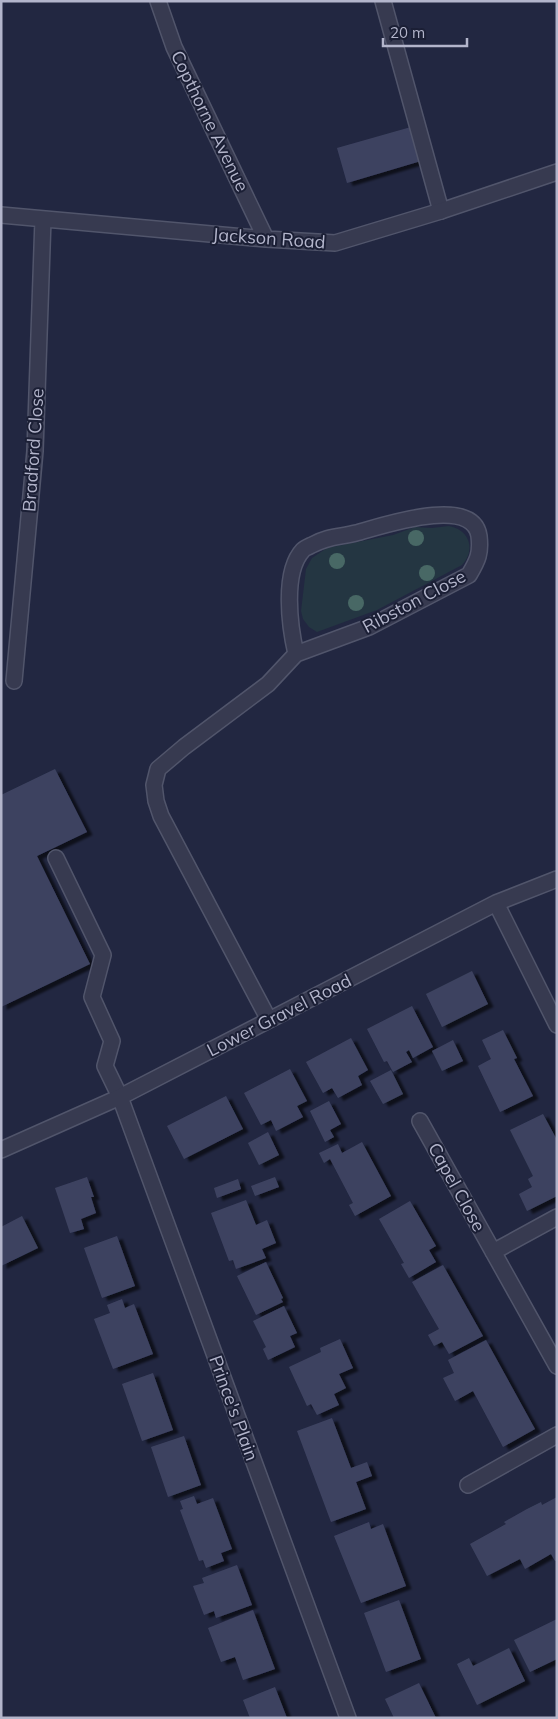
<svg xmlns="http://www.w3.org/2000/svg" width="558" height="1719" font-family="Mulish,sans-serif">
  <defs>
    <filter id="shadow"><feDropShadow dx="5.5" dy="3" stdDeviation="1" flood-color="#0009"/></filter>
  </defs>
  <rect width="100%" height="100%" fill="#222741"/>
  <!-- green -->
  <path fill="#243642" d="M449 526C470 530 476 550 462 565L377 610 317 632 309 627 303 619 301 611 306 569 312 558 327 548 393 535 415 527 432 528Z"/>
  <!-- building -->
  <path fill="#3e4361" filter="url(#shadow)" d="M411 127 421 161 347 183 337 148Z
    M55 769 87 832 37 856 90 964 1 1007V795Z
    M472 971 488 1004 442 1027 426 994Z
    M412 1006 433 1047 413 1058 409 1050 406 1052 412 1062 393 1072 387 1061 384 1062 367 1029Z
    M503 1030 517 1058 514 1059 533 1096 500 1112 478 1066 491 1059 482 1040Z
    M351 1038 368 1070 358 1076 362 1085 338 1098 332 1088 323 1093 306 1062Z
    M453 1040 463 1061 442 1071 432 1051Z
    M290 1069 307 1101 297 1106 303 1117 276 1131 271 1120 261 1125 244 1093Z
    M391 1070 403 1094 383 1104 370 1081Z
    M226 1096 243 1129 184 1159 167 1126Z
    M329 1101 341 1124 330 1130 334 1137 325 1142 310 1111Z
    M543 1114 557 1140V1196L527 1211 519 1194 532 1187 528 1179 533 1176 510 1130Z
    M268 1132 279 1155 259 1165 248 1143Z
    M362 1142 391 1196 355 1216 349 1205 353 1203 330 1159 324 1163 319 1153 338 1144 342 1153Z
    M87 1177 94 1197H91L96 1213 81 1219 84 1229 70 1233 55 1188Z
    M275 1177 279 1187 255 1196 251 1186Z
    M238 1179 241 1189 217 1198 214 1188Z
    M246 1200 256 1225 267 1220 276 1243 262 1249 266 1258 236 1269 233 1260 229 1261 211 1213Z
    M410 1201 436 1246 429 1250 436 1262 409 1278 401 1264 404 1263 379 1219Z
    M22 1216 38 1248 1 1266V1227Z
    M117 1236 135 1286 102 1298 84 1248Z
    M266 1262 283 1298 281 1299 283 1302 256 1315 237 1276Z
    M443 1265 483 1336 449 1354 442 1342 434 1346 428 1335 439 1329 412 1282Z
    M122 1299 125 1308 134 1304 153 1354 113 1369 94 1319 110 1313 107 1305Z
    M284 1306 297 1333 290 1336 295 1347 268 1360 263 1349 266 1347 253 1321Z
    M340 1339 353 1368 339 1374 346 1388 334 1394 339 1405 317 1415 311 1404 307 1406 289 1367 321 1352 320 1348Z
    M486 1340 535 1429 503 1447 473 1391 455 1401 443 1378 454 1373 448 1360Z
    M153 1373 173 1430 142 1441 122 1384Z
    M332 1418 351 1468 367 1462 372 1476 356 1482 366 1509 331 1522 297 1431Z
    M184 1436 201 1485 168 1497 151 1447Z
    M194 1496 197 1504 213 1498 232 1549 221 1553 224 1561 206 1568 203 1560 199 1561 180 1510 183 1509 180 1501Z
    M557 1497V1561H555L551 1554 525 1569 520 1559 487 1576 470 1544 506 1524 504 1522 527 1509 541 1502 542 1505Z
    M369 1522 371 1529 383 1524 406 1586 361 1603 334 1536Z
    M237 1565 252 1605 216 1618 214 1611 204 1615 193 1586 204 1583 202 1578Z
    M399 1600 421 1659 386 1672 364 1613Z
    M253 1610 275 1669 243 1680 235 1657 221 1662 208 1628Z
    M557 1619V1659L530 1672 514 1640Z
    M509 1648 525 1681 477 1705 457 1664 469 1658 473 1666Z
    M419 1683 436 1718H394L385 1699Z
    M275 1687 287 1718H250L243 1700Z"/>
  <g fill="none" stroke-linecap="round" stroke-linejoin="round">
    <defs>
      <path id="service" d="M383 1 441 211
        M56 858 103 955 92 997 112 1041 105 1066 120 1097"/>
      <path id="minor" d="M158 1 174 47 266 239
        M1 215 266 239 335 243 441 211 557 172
        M14 681 35 451 43 219
        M496 903 557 1025
        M269 1020 161 816 156 801 154 785 158 769 184 747 268 684 296 654 369 627 469 575C478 560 481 553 479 536 473 494 379 527 356 533 340 537 328 536 312 545 310 546 305 548 303 550 282 572 290 628 296 654
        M120 1097 348 1718
        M420 1121 557 1366
        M1 1150 120 1097 496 903 557 879
        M493 1252 557 1217
        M468 1485 557 1435"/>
    </defs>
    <!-- service casing -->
    <use href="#service" stroke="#51556b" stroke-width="18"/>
    <!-- minor casing -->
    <use href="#minor" stroke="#51556b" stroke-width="18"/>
    <!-- service -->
    <use href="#service" stroke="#373a50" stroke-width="15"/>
    <!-- minor -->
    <use href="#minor" stroke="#373a50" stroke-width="15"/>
  </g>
  <!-- trees -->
  <g fill="#486865">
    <circle cx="416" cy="538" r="8"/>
    <circle cx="337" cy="561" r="8"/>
    <circle cx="427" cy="573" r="8"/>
    <circle cx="356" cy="603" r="8"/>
  </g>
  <g text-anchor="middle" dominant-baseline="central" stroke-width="4" stroke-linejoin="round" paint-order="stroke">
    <!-- street labels -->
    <g font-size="18" fill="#b3b5cb" stroke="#1b1f35">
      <text transform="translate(210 121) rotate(64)">Copthorne Avenue</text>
      <text transform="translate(269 238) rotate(4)">Jackson Road</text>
      <text transform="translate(33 450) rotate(-86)">Bradford Close</text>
      <text transform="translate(414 601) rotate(-28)">Ribston Close</text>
      <text transform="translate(279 1015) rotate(-27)">Lower Gravel Road</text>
      <text transform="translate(457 1187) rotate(61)">Capel Close</text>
      <text transform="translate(234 1408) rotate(70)">Prince's Plain</text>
    </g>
  </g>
  <!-- border -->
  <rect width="558" height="1719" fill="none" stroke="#b3b5cb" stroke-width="5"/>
  <!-- scale -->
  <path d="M383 38v8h84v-8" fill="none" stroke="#b3b5cb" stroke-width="2.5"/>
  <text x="390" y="38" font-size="15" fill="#b3b5cb" stroke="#1b1f35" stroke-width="4" paint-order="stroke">20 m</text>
</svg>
